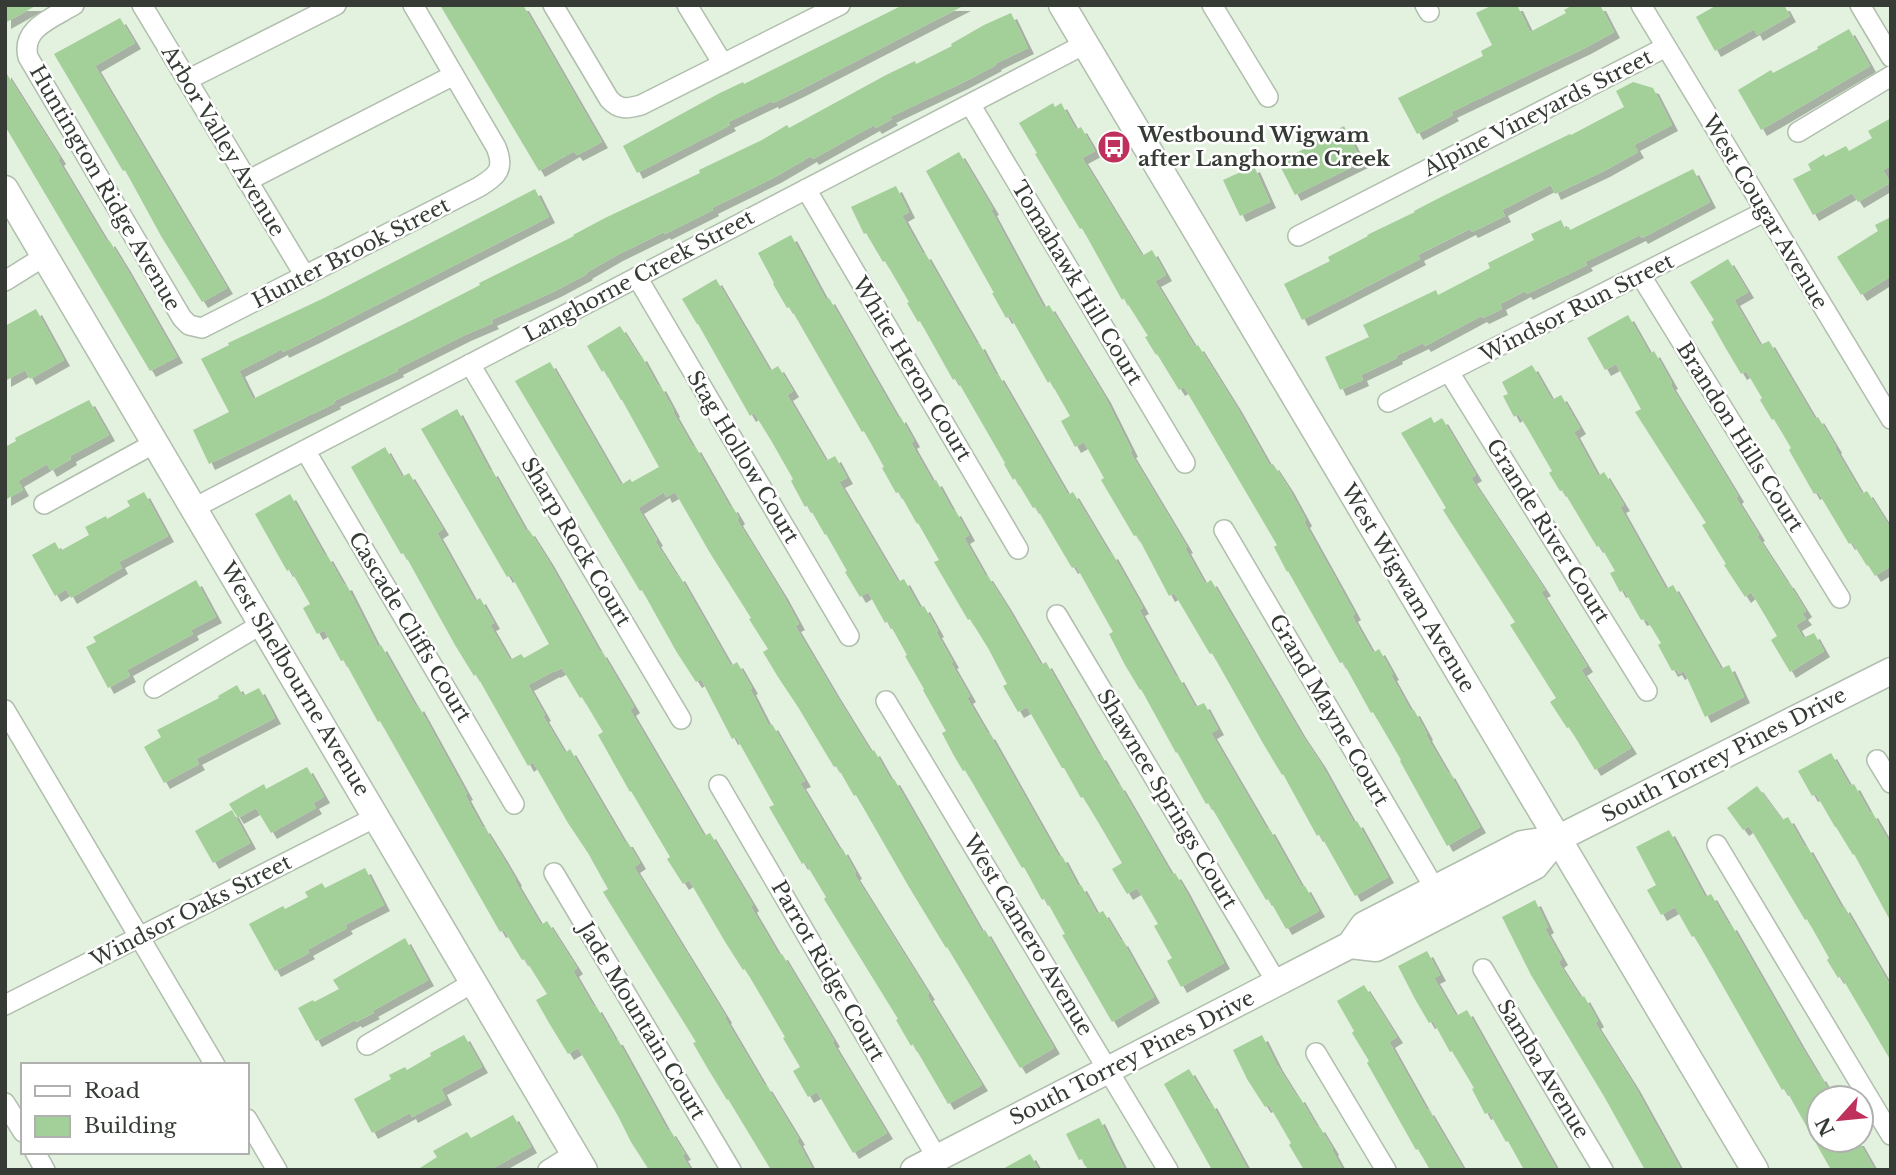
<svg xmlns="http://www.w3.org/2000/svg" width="1896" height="1175" font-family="'Libre Baskerville',serif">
  <defs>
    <filter id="shadow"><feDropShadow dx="6" dy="6" stdDeviation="0" flood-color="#0004"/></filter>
  </defs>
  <rect width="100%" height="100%" fill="#e3f1df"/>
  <!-- building -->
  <path fill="#a3cf98" filter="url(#shadow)" d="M5 5H37L5 23Z
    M440 5H523L602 142 577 155 574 151 539 171Z
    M903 5H965L798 91 773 103 772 101 728 122 730 125 637 173 623 146 718 94 743 82 744 84Z
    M1493 5H1517L1530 32 1566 13 1564 10 1573 5H1600L1614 32 1585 48 1451 112 1453 115 1417 134 1398 98 1483 56 1481 51 1492 45 1476 13Z
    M1717 5H1784L1790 16 1757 35 1754 29 1715 51 1696 17Z
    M1011 13 1028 48 995 64 996 65 964 82 890 117 892 119 876 128 874 125 813 159 811 156 775 177 712 208 713 210 665 234 664 232 617 255 586 273 587 274 555 291 491 320 493 323 465 335 397 369 398 371 334 401 335 403 209 464 193 430 229 412 201 359 229 345 228 343 322 299 535 189 549 217 312 338 283 352 282 349 239 371 253 399 412 320 480 285 479 283 574 236 573 235 605 218 700 173 699 170 762 140 787 125 789 128 886 75 915 61 916 64 952 46 951 44 984 25Z
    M120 18 135 43 95 66 227 288 202 302 161 236 125 170 123 171 54 54Z
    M1849 29 1870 66 1761 130 1738 90 1771 70 1773 73 1818 49 1817 47Z
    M5 71 60 158 58 160 107 242 109 240 125 266 177 357 150 371 5 126Z
    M1633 82 1653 88 1672 125 1634 145 1638 152 1604 171 1555 194 1551 185 1502 210 1505 216 1472 232 1470 229 1418 255 1420 259 1302 320 1284 284 1330 261 1328 257 1368 236 1367 235 1415 212 1414 211 1445 195 1570 134 1571 135 1624 107 1616 91Z
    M1053 103 1055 107 1061 103 1076 130 1081 127 1095 151 1082 158 1142 256 1152 250 1166 275 1155 281 1195 347 1198 345 1236 406 1270 466 1273 464 1288 487 1306 520 1304 522 1338 583 1355 614 1352 616 1373 653 1379 649 1393 674 1391 675 1411 711 1414 710 1427 734 1426 735 1448 773 1449 772 1480 827 1447 846 1400 761 1401 760 1373 712 1371 713 1343 662 1340 663 1288 571 1287 572 1274 547 1277 545 1203 419 1184 387 1179 390 1157 354 1156 355 1145 337 1148 336 1124 298 1122 300 1082 228 1080 229 1035 154 1037 153 1019 123Z
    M1891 118V166L1883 170 1890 183 1858 202 1852 193 1813 215 1793 179 1811 170 1808 164 1824 154 1825 157 1846 146 1849 151 1872 138 1868 131Z
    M1344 126 1362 162 1295 195 1278 162 1316 143 1315 140Z
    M959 152 993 209 991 210 1044 308 1049 305 1105 397 1132 451 1130 452 1187 547 1185 548 1205 584 1211 580 1300 732 1320 762 1354 823 1357 821 1388 877 1355 896 1320 834 1317 836 1283 774 1282 775 1264 745 1212 653 1210 654 1174 593 1169 596 1137 535 1134 536 1101 480 1104 478 1084 442 1075 447 1061 421 1070 416 1050 381 1048 383 1010 316 1006 318 992 293H994L944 204 926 171Z
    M1254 166 1270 202 1240 216 1223 180Z
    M1693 169 1710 202 1642 238 1640 235 1585 262 1587 265 1527 294 1525 291 1500 304 1502 309 1483 318 1481 316 1425 346 1423 343 1396 356 1397 358 1361 375 1363 380 1340 390 1325 357 1369 337 1363 325 1436 290 1438 295 1490 268 1488 263 1534 240 1531 234 1561 220 1565 229 1569 227 1570 230Z
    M896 186 909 212 902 216 923 254 925 253 977 344 979 343 996 375 998 374 1068 495 1073 492 1110 554 1112 553 1143 608 1139 610 1176 677 1178 676 1195 707 1204 703 1218 729 1211 733 1267 829 1269 828 1302 887 1305 886 1319 911 1286 929 1269 899 1266 900 1209 803 1206 804 1177 752 1176 753 1141 689 1140 690 1125 665 1109 634 1113 632 1076 566 1072 568 1036 507 1033 508 1015 478 1013 480 1004 464 1005 463 956 378 953 380 920 321 918 322 907 303 909 302 885 261 883 262 866 233 864 234 851 207Z
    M1891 217V276L1861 295 1837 257 1878 231 1875 225Z
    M791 235 826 300 829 298 898 418 900 416 914 441 911 443 933 482 936 480 953 511 955 510 969 535 964 538 985 575H987L1006 605 1041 665 1046 662 1099 755 1100 754 1118 785 1119 784 1172 875 1175 873 1184 888 1224 963 1181 987 1167 961 1172 958 1154 926 1158 924 1137 888 1127 894 1112 869 1122 863 1101 827 1083 797 1081 798 1064 768H1062L1027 707 1018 712 1003 686 1007 684 988 648 970 619 968 620 934 562 939 560 918 523 917 524 899 492 896 493 882 468 884 467 864 431 862 432 790 307 787 308 773 284 774 283 758 253Z
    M1728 259 1748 292 1734 300 1760 345 1769 341 1815 419 1818 417 1836 447 1835 448 1862 494 1867 491 1891 529V566L1875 576 1868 565 1867 566 1852 542 1849 544 1818 492 1814 494 1789 450 1791 448 1774 419 1772 420 1760 400 1762 398 1746 371 1741 374 1725 347 1711 322 1714 320 1690 282Z
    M716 279 770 371 778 366 793 391 787 395 826 461 835 456 847 478 839 482 898 582 904 579 920 608 924 606 938 631 936 632 953 662 951 663 970 696 967 698 988 734 989 733 1059 857 1062 856 1078 886 1081 885 1097 914 1103 911 1121 941 1122 940 1154 997 1112 1022 1062 935 1065 934 1045 898 1042 900 1024 867 1022 868 965 770 963 771 953 754 942 733 946 731 923 690 924 689 905 656 907 655 888 621 885 623 868 592 860 597 845 572 847 571 826 534 825 535 808 505 805 507 791 481 793 479 772 442 754 413 750 416 698 324H697L682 299Z
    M36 309 64 360 30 379 25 370 5 381V326Z
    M1628 315 1650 354 1654 351 1672 383 1670 384 1738 496 1736 498 1759 535 1757 536 1787 582H1788L1806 611 1802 614 1806 619 1796 625 1803 638 1814 633 1824 651 1790 672 1771 640 1777 636 1751 592 1745 597 1724 565 1726 564 1702 525 1706 523 1635 412 1641 409 1616 364 1605 370 1587 338Z
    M620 326 639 356 641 355 658 386 660 385 674 411 673 412 693 447 695 446 730 507 732 506 739 518 737 520 782 593 799 624 795 626 834 692 871 752 874 750 891 780 894 779 982 932 985 930 1054 1048 1020 1068 947 947 946 948 909 887 856 795 854 796 837 766 834 767 798 707 778 677 763 652 768 649 749 619 751 618 710 553 675 492 666 497 664 492 638 508 657 540 655 541 677 576 679 575 731 666 737 662 752 688 750 689 769 726 772 724 805 781 800 783 840 850 842 848 856 873 854 874 929 994 927 995 982 1085 948 1104 913 1044 911 1046 896 1020 898 1019 824 899 826 897 805 862 802 864 787 838 769 807 774 805 736 737 732 739 701 679 696 682 676 651 642 590 640 591 515 381 550 362 621 485 630 479 632 482 659 467 622 400H621L604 370 602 372 587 346Z
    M1532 365 1552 400 1561 395 1580 428 1574 432 1598 476 1604 472 1624 505 1620 507 1666 589 1673 585 1721 669 1729 665 1744 697 1705 717 1684 671 1679 674 1676 669 1672 671 1658 645 1661 643 1647 620 1645 621 1644 619 1641 620 1624 590 1620 592 1610 573 1615 571 1600 545 1597 547 1563 490 1560 491 1549 473 1552 471 1526 426 1518 414 1514 417 1503 396 1508 394 1502 382Z
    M89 400 109 435 70 456 71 459 51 471 47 464 18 481 23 490 5 500V447L16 441 15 438Z
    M457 409 490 471 492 470 526 531 529 530 548 560 600 652 601 651 634 707 630 710 704 836 710 833 753 905 751 907 779 955 782 954 834 1041 832 1042 887 1133 853 1153 817 1092 808 1097 793 1071 800 1067 783 1038 785 1037 745 969 743 970 724 940 689 880 683 884 667 859 670 857 631 791 630 792 598 735 603 732 582 697 580 698 562 668 554 672V671L528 685 545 715 543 716 565 753 570 749 624 841H627L640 863 634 867 726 1017 725 1018 765 1086 766 1085 799 1139 797 1140 813 1170H771L728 1099 727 1100 708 1069 693 1043 696 1042 619 918 603 892 608 889 588 853 568 823 533 762 528 766 476 674 474 676 455 645 404 553 401 554 351 467 385 447 402 477 409 473 443 529 437 533 475 601 480 598 494 623 490 625 510 660 521 654 524 658 549 644 511 575 507 577 421 429Z
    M1431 417 1434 423 1442 418 1476 475 1471 478 1545 590 1541 592 1587 666 1581 670 1631 748 1595 770 1569 727 1567 728 1550 702 1556 698 1510 625 1515 622 1443 510 1446 508 1401 433Z
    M144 492 168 536 119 562 122 568 71 598 66 589 55 596 32 555 55 542 60 551 89 535 85 527 106 516 107 519 130 506 127 501Z
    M290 494 325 556 327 555 344 585 346 584 378 647 381 645 416 707 418 705 467 794 465 795 483 828 484 827 502 856 516 880 515 881 541 925 547 921 577 968 573 971 594 1007 596 1006 615 1039H617L668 1131 670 1130 685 1154 682 1155 691 1170H649L631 1142 618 1116 578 1048 568 1054 549 1023 536 1000 547 994 525 959 522 960 504 930 500 932 380 721 378 722 344 660 341 661 324 630 317 634 303 608 310 604 290 569 287 571 255 514Z
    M196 580 216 617 191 630 193 634 127 670 130 676 108 688 86 647 96 642 93 637Z
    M237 685 243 696 259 688 275 718 196 759 199 764 164 783 144 747 161 737 157 730 219 698 218 696Z
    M1831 753 1850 786 1854 784 1870 813 1872 812 1891 845V922L1854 854 1853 855 1836 827H1835L1816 794 1812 796 1798 771Z
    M307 767 324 797 313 803 316 808 271 833 256 808 238 818 229 804 264 784 266 789Z
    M1757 786 1782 820 1788 817 1805 847 1807 846 1842 908 1844 906 1891 987V1061L1841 976 1838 978 1827 960 1829 958 1807 919 1805 920 1749 826 1743 830 1727 808Z
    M232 810 250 843 213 863 195 831Z
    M1669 830 1705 897 1711 894 1729 925 1731 924 1801 1046 1819 1076 1820 1075 1833 1098H1819V1140H1858L1875 1170H1831L1785 1088 1782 1090 1712 967 1694 936 1692 937 1675 907 1661 915 1647 890 1656 885 1636 847Z
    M365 868 384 905 345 925 347 928 307 950 309 953 275 971 249 924 283 906 285 909 308 897 305 892 322 883 325 888Z
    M1535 900 1548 927 1545 929 1562 959 1558 962 1581 998 1584 996 1598 1021 1595 1023 1634 1085 1681 1170H1645L1605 1098 1531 975 1502 917Z
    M405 938 428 980 372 1011 374 1013 356 1022 355 1020 316 1041 298 1008 313 1000 314 1002 339 989 333 980Z
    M1427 951 1440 975 1434 978 1456 1016 1467 1010 1557 1170H1524L1508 1141 1506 1142 1489 1112 1485 1114 1472 1089 1474 1088 1452 1051 1450 1052 1433 1021 1429 1023 1415 999 1398 966Z
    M1364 985 1397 1037 1389 1042 1427 1110 1428 1109 1464 1170H1430L1418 1149 1416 1150 1367 1063 1369 1061 1352 1033 1354 1031 1337 1001Z
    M464 1035 482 1067 441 1089 446 1099 412 1117 410 1113 372 1133 354 1099 391 1079 389 1075 405 1067 407 1070 431 1056 430 1053Z
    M1262 1035 1277 1065 1297 1097 1299 1096 1317 1127 1319 1126 1333 1149 1332 1150 1343 1170H1304L1289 1145 1291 1143 1269 1105 1265 1107 1247 1079 1233 1050Z
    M1189 1069 1209 1103 1211 1102 1248 1170H1212L1164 1084Z
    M513 1115 531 1147 490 1170H417L437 1157 433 1151 467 1132 471 1138Z
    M1099 1118 1111 1143 1125 1170H1088L1082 1159 1079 1160 1066 1134Z
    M1030 1154 1039 1170H1001Z"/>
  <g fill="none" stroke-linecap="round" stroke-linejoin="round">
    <defs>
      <path id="street" d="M74 5C53 18 21 28 28 57L182 318 189 325 202 328 479 187C498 175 505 169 496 147L413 5
        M142 5 305 276
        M553 5 609 99C619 110 627 109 641 105L840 5
        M687 5 723 64
        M1212 5 1268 97
        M1425 5 1429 12
        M1641 5 1891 419
        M1860 5 1891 57
        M187 80 336 5
        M970 104 1185 463
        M1798 132 1891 76
        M247 181 454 75
        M806 189 1018 549
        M1298 236 1666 47
        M1641 276 1840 598
        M637 277 849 636
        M5 281 45 256
        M470 364 681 719
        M1449 372 1647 691
        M1388 402 1764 212
        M305 450 514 804
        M44 504 155 443
        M194 508 1085 44
        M1224 530 1435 889
        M1057 615 1277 983
        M154 688 262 624
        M886 701 1168 1170
        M5 710 215 1065
        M1877 760 1891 783
        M719 785 937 1158
        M1717 845 1891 1135
        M554 873 731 1170
        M1483 969 1603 1170
        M5 1005 376 817
        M367 1045 474 982
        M1316 1053 1386 1170
        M5 1103 23 1132
        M247 1119 277 1170
        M35 1152 45 1170
        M548 1170 575 1153"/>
      <path id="secondary" d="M1062 5 1755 1170
        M5 189 584 1170
        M1350 945 1376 948 1535 866 1557 839
        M914 1170 1350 945 1364 925 1522 844 1557 839 1891 671"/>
    </defs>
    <!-- street casing -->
    <use href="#street" stroke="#b0bead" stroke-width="22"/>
    <!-- secondary casing -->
    <use href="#secondary" stroke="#b0bead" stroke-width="29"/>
    <!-- street -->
    <use href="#street" stroke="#fff" stroke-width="19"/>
    <!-- secondary -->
    <use href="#secondary" stroke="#fff" stroke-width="26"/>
  </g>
  <!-- icons -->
  <defs>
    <symbol id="bus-disc" viewBox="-11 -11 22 22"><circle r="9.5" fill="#bf315d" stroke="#fff"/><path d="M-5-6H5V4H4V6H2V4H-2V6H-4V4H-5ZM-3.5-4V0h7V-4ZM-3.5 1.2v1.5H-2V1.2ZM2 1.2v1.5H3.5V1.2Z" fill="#fff"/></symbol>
  </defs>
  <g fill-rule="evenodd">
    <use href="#bus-disc" x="1095" y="128" width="38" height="38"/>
  </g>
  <g text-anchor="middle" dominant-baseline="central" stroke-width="5" stroke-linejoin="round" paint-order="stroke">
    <!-- street labels -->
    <g font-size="21" fill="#363c35" stroke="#fff">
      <text transform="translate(1538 113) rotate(-27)">Alpine Vineyards Street</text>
      <text transform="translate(223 141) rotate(59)">Arbor Valley Avenue</text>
      <text transform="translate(105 188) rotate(60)">Huntington Ridge Avenue</text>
      <text transform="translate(1765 212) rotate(59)">West Cougar Avenue</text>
      <text transform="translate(351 253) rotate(-27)">Hunter Brook Street</text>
      <text transform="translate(639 276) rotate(-28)">Langhorne Creek Street</text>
      <text transform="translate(1077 283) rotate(59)">Tomahawk Hill Court</text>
      <text transform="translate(1577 308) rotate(-27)">Windsor Run Street</text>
      <text transform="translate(912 369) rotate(59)">White Heron Court</text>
      <text transform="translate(1740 437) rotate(58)">Brandon Hills Court</text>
      <text transform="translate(743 457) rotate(59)">Stag Hollow Court</text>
      <text transform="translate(1548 531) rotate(58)">Grande River Court</text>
      <text transform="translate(576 542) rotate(59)">Sharp Rock Court</text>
      <text transform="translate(1408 588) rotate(59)">West Wigwam Avenue</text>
      <text transform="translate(410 627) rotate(59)">Cascade Cliffs Court</text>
      <text transform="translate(295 679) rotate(59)">West Shelbourne Avenue</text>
      <text transform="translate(1329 710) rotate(60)">Grand Mayne Court</text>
      <text transform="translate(1724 755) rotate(-27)">South Torrey Pines Drive</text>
      <text transform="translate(1167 799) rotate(59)">Shawnee Springs Court</text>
      <text transform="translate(191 911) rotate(-27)">Windsor Oaks Street</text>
      <text transform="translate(1028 935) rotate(59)">West Camero Avenue</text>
      <text transform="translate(828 971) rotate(60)">Parrot Ridge Court</text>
      <text transform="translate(642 1021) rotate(59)">Jade Mountain Court</text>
      <text transform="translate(1132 1058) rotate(-27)">South Torrey Pines Drive</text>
      <text transform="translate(1543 1069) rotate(59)">Samba Avenue</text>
    </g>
    <!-- poi labels -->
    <g font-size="21" font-weight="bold" fill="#363c35" stroke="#fff" text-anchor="start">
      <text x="1138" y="135">Westbound Wigwam<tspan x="1138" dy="24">after Langhorne Creek</tspan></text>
    </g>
  </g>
  <!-- border -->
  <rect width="1896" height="1175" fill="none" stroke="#363c35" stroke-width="14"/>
  <!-- legend -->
  <rect x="21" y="1063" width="228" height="91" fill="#ffffff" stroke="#afb1ae" stroke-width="2"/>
  <rect x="35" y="1086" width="35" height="10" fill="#ffffff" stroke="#afb1ae" stroke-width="2"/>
  <text x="84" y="1098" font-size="21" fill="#363c35">Road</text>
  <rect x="35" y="1116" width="35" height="21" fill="#a3cf98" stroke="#afb1ae" stroke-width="2"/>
  <text x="84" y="1133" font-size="21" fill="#363c35">Building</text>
  <!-- north arrow -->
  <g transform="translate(1840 1119) rotate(243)"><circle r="33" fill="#ffffff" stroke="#afb1ae" stroke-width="2"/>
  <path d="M0-5L12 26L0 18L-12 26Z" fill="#bf315d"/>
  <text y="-10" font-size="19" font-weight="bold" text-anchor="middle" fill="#363c35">N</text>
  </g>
</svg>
